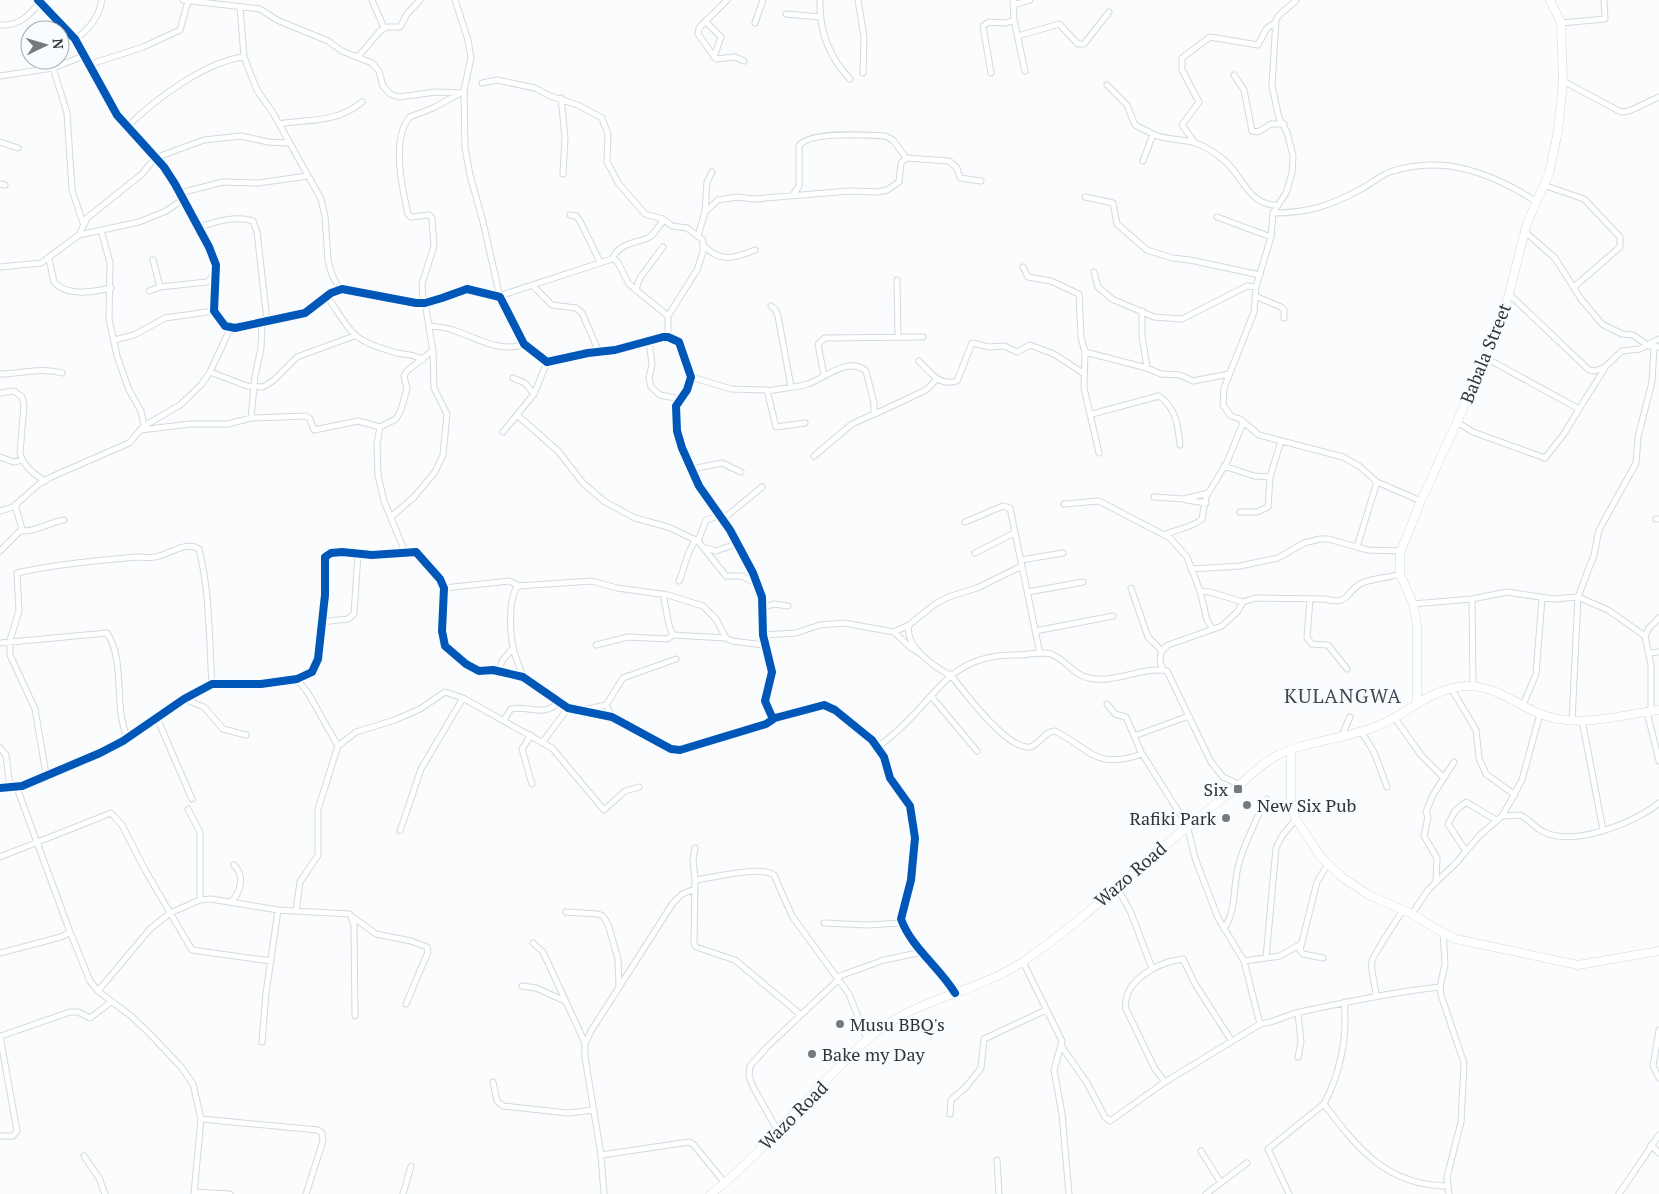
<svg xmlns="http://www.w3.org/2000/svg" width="1659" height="1194" font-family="'PT Serif',serif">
  <rect width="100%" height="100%" fill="#fafcfe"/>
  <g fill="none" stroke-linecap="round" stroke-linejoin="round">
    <defs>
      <path id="street" d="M38 0 75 39 117 115 164 167 175 184 209 247 216 265 214 311 225 326 235 328 305 313 331 293 342 289 416 303H425L442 298 467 289 500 297 524 344 547 362 588 353 615 350 663 337H668L679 342 691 377 687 390 676 406 677 431 682 448 699 486 730 530 753 573 762 597 763 635 772 672 765 701 772 717 775 718 824 705 835 710 872 740 884 757 890 778 910 806 915 838 911 880 901 919C911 947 939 967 955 993
        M183 0 260 9 277 20 328 41 342 51 372 63 379 71 383 86 390 94 399 97 436 92 465 93
        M372 0 384 28
        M455 0 468 40 471 58 464 90 465 148 470 175 483 222 500 297
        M727 0 699 28 698 34 716 59 735 57 744 61
        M820 0C819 31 829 57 850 79
        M858 0 864 37 863 73
        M1013 0 1014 20 1025 71
        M1296 0C1290 8 1280 11 1276 20L1272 86 1279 118 1287 132 1293 156 1292 173 1286 193 1273 213 1271 237 1256 287 1254 312 1224 388 1223 405 1231 416 1240 419 1259 435 1343 457 1359 466 1377 482 1421 501
        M1013 5 1030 0
        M240 7 244 57 257 90 273 113 321 199 325 216 328 260 332 275 340 290
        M786 14 820 17
        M705 21 721 37 714 57
        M755 23 763 0
        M1561 23 1605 19 1604 0
        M0 25C19 26 29 16 40 2
        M1018 36 1059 24 1078 44H1084L1109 12
        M75 39C90 29 99 17 102 0
        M358 57 380 31 387 27H400L407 14 420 0
        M91 64 143 47 180 30 188 1
        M53 68 67 113 72 190 83 223
        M991 73 983 26 989 22 1006 23 1014 20
        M1234 75 1244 90 1252 131 1258 132 1271 124H1284
        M0 76 53 68 86 55
        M1563 81 1621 112 1629 111 1659 97
        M482 83 497 80 535 88 550 96 578 105 602 118 608 134 607 162 619 184 645 214 663 219 672 226 687 228 703 240V252L697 270 668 316V337
        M1107 85 1127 105 1135 125 1153 134
        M561 98 565 137 563 174
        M279 124C309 119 337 123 362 102
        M127 127C154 100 206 61 244 57
        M0 142 18 148
        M1195 143 1182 125 1199 102 1182 70V58L1210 37 1258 45 1267 28 1275 23
        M1143 161 1153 134C1167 141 1181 138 1195 143 1205 146 1218 155 1225 161 1243 177 1249 205 1276 205
        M0 184 5 185
        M1546 186 1584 199 1620 237V247L1574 287
        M180 193 223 182 258 183 308 176
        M793 195 799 186V146C808 131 868 135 885 136L893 140 906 158
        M1085 197 1113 203 1117 224 1147 250 1172 258 1190 260 1260 275
        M705 212 718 200 737 197 754 199 850 191 878 192 887 190 899 182 901 163 906 158 949 161 957 168 960 178 981 181
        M1273 213C1310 213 1332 205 1363 188 1372 183 1381 175 1390 172 1443 154 1492 173 1537 202
        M570 215 576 216 580 221 600 262
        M1217 217 1271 237
        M197 228C215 222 235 215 253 221L257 232 267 320
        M101 230 110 263 109 319 117 356 129 390 141 411 144 426
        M1524 231 1555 258 1581 299 1602 324 1622 334 1633 335 1649 346 1659 347
        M79 235 87 218 142 174 155 158 204 140 241 136 268 142 289 143
        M698 236 705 212 707 182 712 172
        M704 246C721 263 735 258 755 250
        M49 259 54 282C67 297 93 292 111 288
        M612 259C621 242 633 244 648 238 655 235 658 225 664 221
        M153 260 160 287 207 282 217 273
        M0 267 41 263 79 235 139 222 166 211 184 199
        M1023 267 1028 277 1051 281 1079 294 1081 337 1085 352 1084 388 1099 453
        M1094 272 1098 287 1112 299 1154 317 1182 319 1247 286 1256 287
        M897 280 898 336
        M532 285 552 305 576 308 582 313 599 352
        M636 289 640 278 663 247
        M149 291 160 287
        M1509 294 1589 370 1595 371 1605 367 1622 351 1640 349 1659 339
        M327 296C353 334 350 340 397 353 407 355 415 354 423 360
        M499 296 612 259 617 261 629 284 668 316
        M1255 296 1281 307 1284 310V318
        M423 303 422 284 434 246 432 218 429 215 411 217 408 214C402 188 391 138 410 117L433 108 459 94
        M771 306 775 309 778 316 791 387
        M1142 311V336L1147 368
        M429 326C437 327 445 327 453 330 475 337 501 354 524 344
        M649 339 652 365 649 378 651 387 660 395 681 399
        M114 340 134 335 165 318 214 311
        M1085 352 1147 368 1161 374 1180 375 1193 381 1229 374
        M1486 358 1579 409 1605 368
        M919 361C930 372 939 387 957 381L972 343 989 347 1004 346 1017 352 1030 345 1054 354 1083 373
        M210 372 247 386 263 387 274 380 297 357 354 336
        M0 374C21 374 41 367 62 373
        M824 376 818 344 825 338 923 337
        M691 377 731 389 767 390 776 427 805 423
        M513 378 525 383 534 394
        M768 391C781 388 795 388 808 384 825 378 848 356 866 371L874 403V414L852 424 814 456
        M0 393 14 391 22 397 24 405 20 453C23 466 34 474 45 481
        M875 414 926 390 937 379
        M1092 414 1159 396C1176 408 1178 425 1180 445
        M517 415 558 451 583 483 605 502 635 518 668 527 698 541 726 576H742L757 584
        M251 418 255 376 261 348 262 321
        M1457 422 1473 432 1545 458 1564 434 1579 409
        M140 430 191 424H228L251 418 306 416 310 419 314 430 358 421 380 427
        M503 432 534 394 547 362
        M0 457 14 462 22 460
        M1224 466 1254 476 1270 477
        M692 469 722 463 741 472
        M1154 497 1184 499 1208 493
        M1186 500 1206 503
        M1064 504 1099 501 1170 538 1187 557 1200 591 1207 620 1212 628
        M0 511 13 507 39 484 51 477 129 443 144 426 180 405 201 385 210 372 230 329
        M1240 512H1257L1268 507 1270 477 1281 441
        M391 517 414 497 435 472 443 455 447 414 434 388 433 351 425 303
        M1656 519H1659
        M722 520 762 487
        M965 522 1003 506 1010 508 1040 654
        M21 531C37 532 49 522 64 520
        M1164 535C1176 529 1192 528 1202 519L1206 497 1227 462 1243 423
        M698 541 706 520 719 516
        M1357 547 1368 550 1401 551
        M706 548 716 551 736 544
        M0 551 22 529 15 505
        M405 552 384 501 378 475 377 444 380 427 396 419 401 410 407 389 404 376 407 371 432 351
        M975 553 1014 533
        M1021 560 1063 553
        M1191 569 1240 566 1278 558 1304 543 1320 539H1328L1357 547 1377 482
        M679 581C685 568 686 553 695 541
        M444 588 510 581 518 586
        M1131 588 1148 637 1161 650
        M1200 591 1210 592 1243 602
        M1028 592 1083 582
        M663 594 669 625 673 635 726 638
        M1310 599 1307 638 1312 644 1328 645 1347 669
        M1472 599 1473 685
        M1413 604 1472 599 1507 592 1553 599 1578 597 1608 610 1645 636
        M762 608 774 604 788 606
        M321 622 348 619 354 614 358 554
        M1035 631 1113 616
        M894 632 909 625
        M763 635 796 633 820 625 844 623 894 632 910 647 919 653
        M0 643 107 633C126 662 113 704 127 737
        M596 645 628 637 667 639 673 635
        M1650 653 1659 652
        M1163 670C1158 659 1159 652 1168 645L1222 626 1238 611 1243 602 1255 598 1325 599C1351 606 1345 591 1362 583 1374 578 1388 578 1400 574
        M499 671 502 661 513 648
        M950 674C965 693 1003 744 1026 747 1038 749 1043 731 1055 731 1092 750 1095 770 1142 754
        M949 675C934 666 904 646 909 625L935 604 948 597 977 588 1022 566
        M523 677C520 668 515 657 513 647 510 633 508 597 518 586L592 581 617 588 668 595 703 606 716 619 726 638 732 641 764 645
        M297 679 308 693 338 746
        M1451 688 1476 730 1479 758 1486 774 1515 795
        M931 696 977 751
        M184 699 204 707 223 729 246 735
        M1107 704 1115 714 1126 717 1141 752 1187 825 1195 858 1218 918 1244 961 1260 1024
        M1523 705 1536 674 1542 598
        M583 710 606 705
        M1651 711V665L1645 636 1649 628 1659 618
        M1647 712 1659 761
        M612 717 606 705 623 678 676 659
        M1394 717 1421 755 1443 777
        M157 718 192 799
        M504 720 511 709C529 705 545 718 558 702
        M1582 720 1603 830
        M1572 721 1578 597 1594 555 1599 530 1636 463 1638 437 1652 382 1654 346
        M1361 731 1374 752 1387 787
        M531 735 522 749 532 784
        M1342 735 1350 717
        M1134 736 1189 716
        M542 743 568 708
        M877 747C884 743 889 738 895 733 939 695 949 654 1017 655 1027 655 1041 651 1051 654 1065 659 1073 675 1089 678 1115 684 1142 666 1167 671L1211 762 1223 777 1240 785
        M0 748 6 755 10 787
        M46 774 35 709 10 655V640L19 611 17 573C55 564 96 561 136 557 142 557 149 558 155 557 169 555 186 540 199 549 210 593 209 639 212 684
        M0 788 22 786 100 753 123 741 184 699 212 684H261L297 679 312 672 318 659 325 595V557L331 553 342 552 372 555 416 552 440 579 444 588 442 631 445 646 466 664 479 671 493 670 523 677 568 708 612 717 671 749 680 750 690 747 766 724 775 718
        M17 788 70 932 90 981 98 991 131 1016 150 1034 182 1068 193 1084 201 1119 194 1194
        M188 809 200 832V900
        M1502 816 1520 815C1529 819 1534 827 1542 831 1572 848 1635 823 1659 803
        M400 831 421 769 463 698
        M695 848 693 859 695 880 694 943 696 947 735 960 801 1015
        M1466 851 1448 824 1455 811 1466 802 1496 820
        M0 857 111 813 122 825 145 870 192 950 271 961
        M695 880C712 878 761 865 774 875L792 916 849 994 867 1039
        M1436 881 1437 858 1424 836 1428 817 1426 812 1433 795 1454 762
        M1117 887 1131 913 1152 968
        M231 902C241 892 245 876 234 865
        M296 911 300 882 318 855V809L338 746 356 732 395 720 420 709 445 692 463 698 552 748 604 810 625 791 639 787
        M566 912 598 914 603 916 608 924 618 959 619 987
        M1412 914 1428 890 1457 862 1479 836 1502 816 1509 804 1522 780 1540 714
        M354 918 376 934 411 941 427 947 428 952 406 1004
        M824 923 867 925 902 923
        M1224 929C1236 910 1233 893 1237 872 1239 856 1258 814 1267 799
        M1443 933 1445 964 1440 987 1441 995 1464 1063 1461 1122 1447 1177 1449 1194
        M533 943 543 952 585 1043
        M0 953 61 937 70 932
        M1266 958 1276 848 1282 836 1296 819
        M1323 958 1303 954 1300 950 1317 882 1328 864
        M1244 961 1280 956 1301 944
        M1023 962 1062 1041 1054 1070 1062 1114 1069 1194
        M837 977 884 960 923 952
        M522 986 536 988 565 1001
        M98 991 150 929 170 913 200 900 211 899 278 910 350 914 354 925 355 1016
        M1376 997C1376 985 1370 972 1372 961 1372 957 1398 918 1403 910
        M1659 1030 1653 1066 1659 1078
        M0 1036 17 1131 13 1136H0
        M1 1036 70 1012H78L90 1018 111 1002
        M262 1042 266 993 278 910
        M1062 1047 1087 1083 1105 1117 1110 1121 1165 1082 1260 1024C1274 1023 1286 1015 1300 1012 1346 1002 1393 992 1440 987
        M1298 1057 1301 1042 1298 1013
        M493 1082 497 1101 503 1106 568 1113 594 1110
        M1165 1082 1155 1069 1126 1009C1122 981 1158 962 1183 959L1195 984 1231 1040
        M1324 1104C1357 1148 1387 1186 1448 1186
        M950 1114 951 1100 966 1087 981 1068 984 1039 1046 1010
        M201 1119 318 1130 322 1133 323 1141 306 1194
        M778 1131 753 1087 749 1076 750 1066 768 1046 839 979
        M1651 1145 1659 1153
        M1201 1151 1221 1183
        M601 1155 689 1142 693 1144 724 1182
        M84 1156 99 1178 105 1194
        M997 1160 999 1194
        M194 1192 230 1194
        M403 1194 411 1166
        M604 1194 601 1155 585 1057V1044L591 1031 673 903 682 894 695 889
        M1206 1194 1247 1163
        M1289 1194 1268 1149 1324 1104C1340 1074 1348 1036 1344 1002
        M1619 1194 1659 1135"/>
      <path id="secondary" d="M1417 702V625L1413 604 1400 574V553L1421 501 1486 358 1509 294 1527 223 1549 174 1558 131 1563 81 1561 23 1550 0
        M1291 750V806L1296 819 1321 857 1342 877 1369 895 1412 914 1443 933 1456 939 1578 965 1659 951
        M711 1194C769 1148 813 1088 868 1039 913 998 975 994 1024 961 1096 912 1156 848 1226 796 1242 784 1256 768 1274 757 1306 740 1344 740 1377 726 1406 715 1426 692 1458 687 1498 680 1521 713 1558 719 1590 725 1627 714 1659 710"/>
    </defs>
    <!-- street casing -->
    <use href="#street" stroke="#d6d9dd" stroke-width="7"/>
    <!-- secondary casing -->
    <use href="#secondary" stroke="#d6d9dd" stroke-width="9"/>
    <!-- street -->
    <use href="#street" stroke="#feffff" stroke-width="5"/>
    <!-- secondary -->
    <use href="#secondary" stroke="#feffff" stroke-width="8"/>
    <defs>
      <path id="cycleway" d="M38 0 75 39 117 115 164 167 175 184 209 247 216 265 214 311 225 326 235 328 305 313 331 293 342 289 416 303H425L442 298 467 289 500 297 524 344 547 362 588 353 615 350 663 337H668L679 342 691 377 687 390 676 406 677 431 682 448 699 486 730 530 753 573 762 597 763 635 772 672 765 701 772 717 775 718 824 705 835 710 872 740 884 757 890 778 910 806 915 838 911 880 901 919C911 947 939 967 955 993
        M0 788 22 786 100 753 123 741 184 699 212 684H261L297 679 312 672 318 659 325 595V557L331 553 342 552 372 555 416 552 440 579 444 588 442 631 445 646 466 664 479 671 493 670 523 677 568 708 612 717 671 749 680 750 690 747 766 724 775 718"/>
    </defs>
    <!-- cycleway casing -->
    <use href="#cycleway" stroke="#f9fcff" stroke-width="11"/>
    <!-- cycleway -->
    <use href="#cycleway" stroke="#0057b8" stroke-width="8"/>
  </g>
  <!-- markers -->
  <g fill="#767a7e" stroke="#f9fcff" stroke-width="2">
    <rect x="1233" y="784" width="10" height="10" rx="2.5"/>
    <circle cx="1247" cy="805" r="5"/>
    <circle cx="1226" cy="818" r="5"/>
    <circle cx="840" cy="1024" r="5"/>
    <circle cx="812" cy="1054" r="5"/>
  </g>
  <g text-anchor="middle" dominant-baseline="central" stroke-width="5" stroke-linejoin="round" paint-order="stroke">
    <!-- street labels -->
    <g font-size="18" fill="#2f3439" stroke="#f9fcff">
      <text transform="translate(1485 353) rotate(-68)">Babala Street</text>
      <text transform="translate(1130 874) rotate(-41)">Wazo Road</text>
      <text transform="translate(793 1115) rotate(-45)">Wazo Road</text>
    </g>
    <!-- poi labels -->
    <g font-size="18" fill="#2f3439" stroke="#f9fcff" text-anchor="start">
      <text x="1228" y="789" text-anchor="end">Six</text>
      <text x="1257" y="805">New Six Pub</text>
      <text x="1216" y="818" text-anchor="end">Rafiki Park</text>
      <text x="850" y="1024">Musu BBQ's</text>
      <text x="822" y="1054">Bake my Day</text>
    </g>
    <!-- quarter labels -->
    <g font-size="20" letter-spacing="1" fill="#3e4852" stroke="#f9fcff">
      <text x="1343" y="695">KULANGWA</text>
    </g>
  </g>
  <!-- north arrow -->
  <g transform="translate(45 45) rotate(85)"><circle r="24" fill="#f9fcff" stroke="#a8acb0"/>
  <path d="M0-4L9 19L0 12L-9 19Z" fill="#767a7e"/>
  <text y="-8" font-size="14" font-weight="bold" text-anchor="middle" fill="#2f3439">N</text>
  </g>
</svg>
